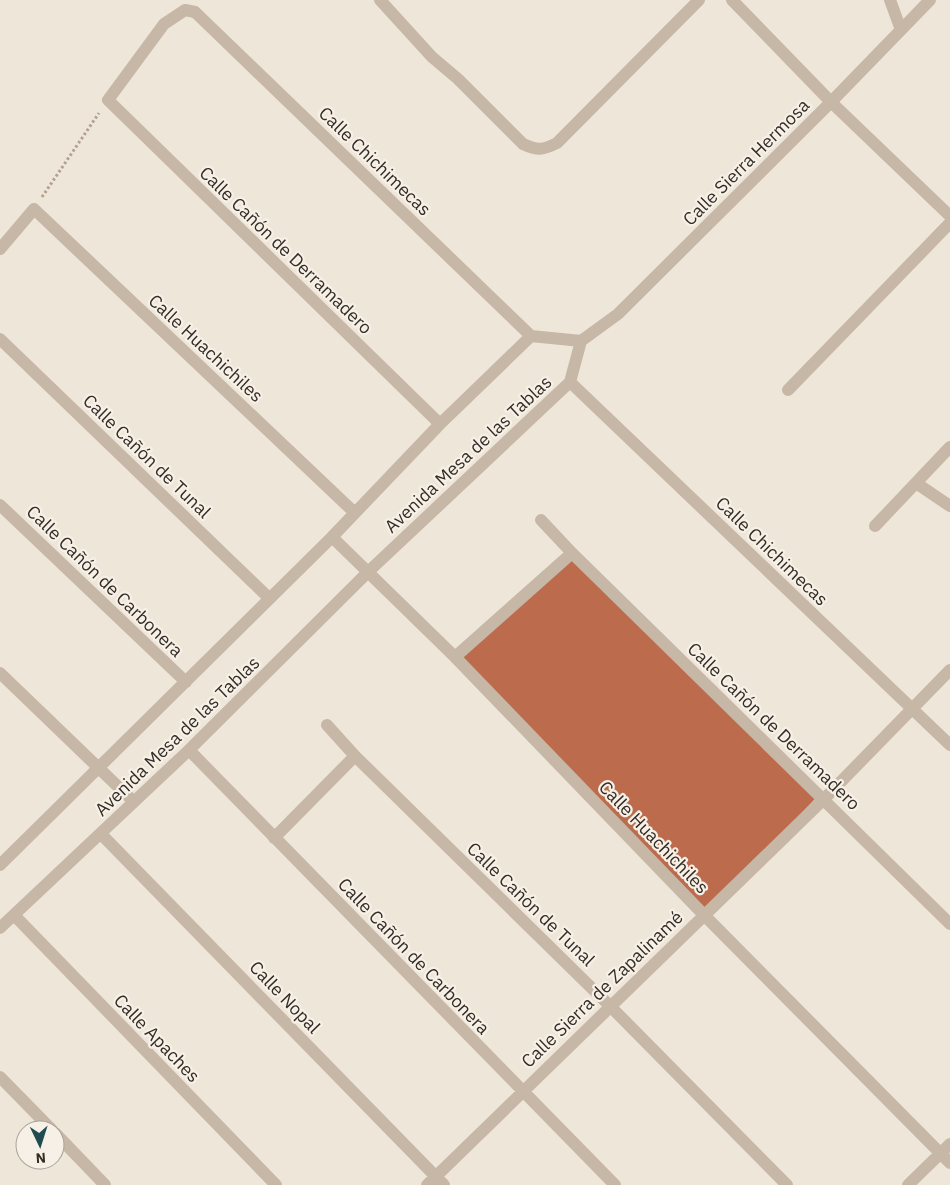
<svg xmlns="http://www.w3.org/2000/svg" width="950" height="1185" font-family="'IBM Plex Sans',sans-serif">
  <rect width="100%" height="100%" fill="#efe6da"/>
  <!-- building -->
  <path fill="#bc6c4c" d="M572 553 815 799 704 915 455 657Z"/>
  <g fill="none" stroke-linecap="round" stroke-linejoin="round">
    <!-- path -->
    <path stroke="#b2a192" stroke-width="3" stroke-dasharray="2.5 2.5" stroke-linecap="butt" d="M42 197 99 113"/>
    <!-- minor -->
    <path stroke="#c6b7a7" stroke-width="12" d="M380 0 432 57 458 79 523 144C538 151 543 150 557 143L699 0
      M732 0 831 102 950 216
      M890 0 901 30
      M0 249 34 209 355 513
      M0 339 269 598
      M581 341 618 314 831 102 930 0
      M570 382 950 745
      M788 390 950 223
      M440 424 108 100 164 24 185 10 195 12 531 336
      M916 483 950 506
      M0 505 186 682
      M541 520 572 553 950 924
      M875 526 950 447
      M332 537 455 657 704 915 950 1163
      M455 657 572 553
      M0 673 133 801
      M327 725 355 756 610 1006 787 1185
      M189 750 615 1185
      M101 834 444 1185
      M274 838 355 756
      M0 865 332 537 440 424 531 336 581 341
      M14 915 276 1185
      M0 928 189 750 368 572 570 382 581 341
      M0 1077 52 1130
      M55 1133 105 1185
      M427 1185 824 799 950 670
      M908 1185 950 1144"/>
  </g>
  <g text-anchor="middle" dominant-baseline="central" stroke-width="4.5" stroke-linejoin="round" paint-order="stroke">
    <!-- street labels -->
    <g font-size="18" fill="#332c27" stroke="#f7f0e6">
      <text transform="translate(375 161) rotate(44)">Calle Chichimecas</text>
      <text transform="translate(746 162) rotate(-45)">Calle Sierra Hermosa</text>
      <text transform="translate(286 250) rotate(44)">Calle Cañón de Derramadero</text>
      <text transform="translate(206 348) rotate(43)">Calle Huachichiles</text>
      <text transform="translate(468 454) rotate(-43)">Avenida Mesa de las Tablas</text>
      <text transform="translate(147 456) rotate(44)">Calle Cañón de Tunal</text>
      <text transform="translate(772 551) rotate(44)">Calle Chichimecas</text>
      <text transform="translate(105 581) rotate(44)">Calle Cañón de Carbonera</text>
      <text transform="translate(774 726) rotate(44)">Calle Cañón de Derramadero</text>
      <text transform="translate(177 736) rotate(-44)">Avenida Mesa de las Tablas</text>
      <text transform="translate(654 837) rotate(46)">Calle Huachichiles</text>
      <text transform="translate(531 904) rotate(44)">Calle Cañón de Tunal</text>
      <text transform="translate(414 956) rotate(46)">Calle Cañón de Carbonera</text>
      <text transform="translate(602 989) rotate(-44)">Calle Sierra de Zapalinamé</text>
      <text transform="translate(285 997) rotate(46)">Calle Nopal</text>
      <text transform="translate(157 1038) rotate(46)">Calle Apaches</text>
    </g>
  </g>
  <!-- north arrow -->
  <g transform="translate(40 1145) rotate(176)"><circle r="24" fill="#f7f0e6" stroke="#a9a29a"/>
  <path d="M0-4L9 19L0 12L-9 19Z" fill="#204c51"/>
  <text y="-8" font-size="14" font-weight="bold" text-anchor="middle" fill="#332c27">N</text>
  </g>
</svg>
